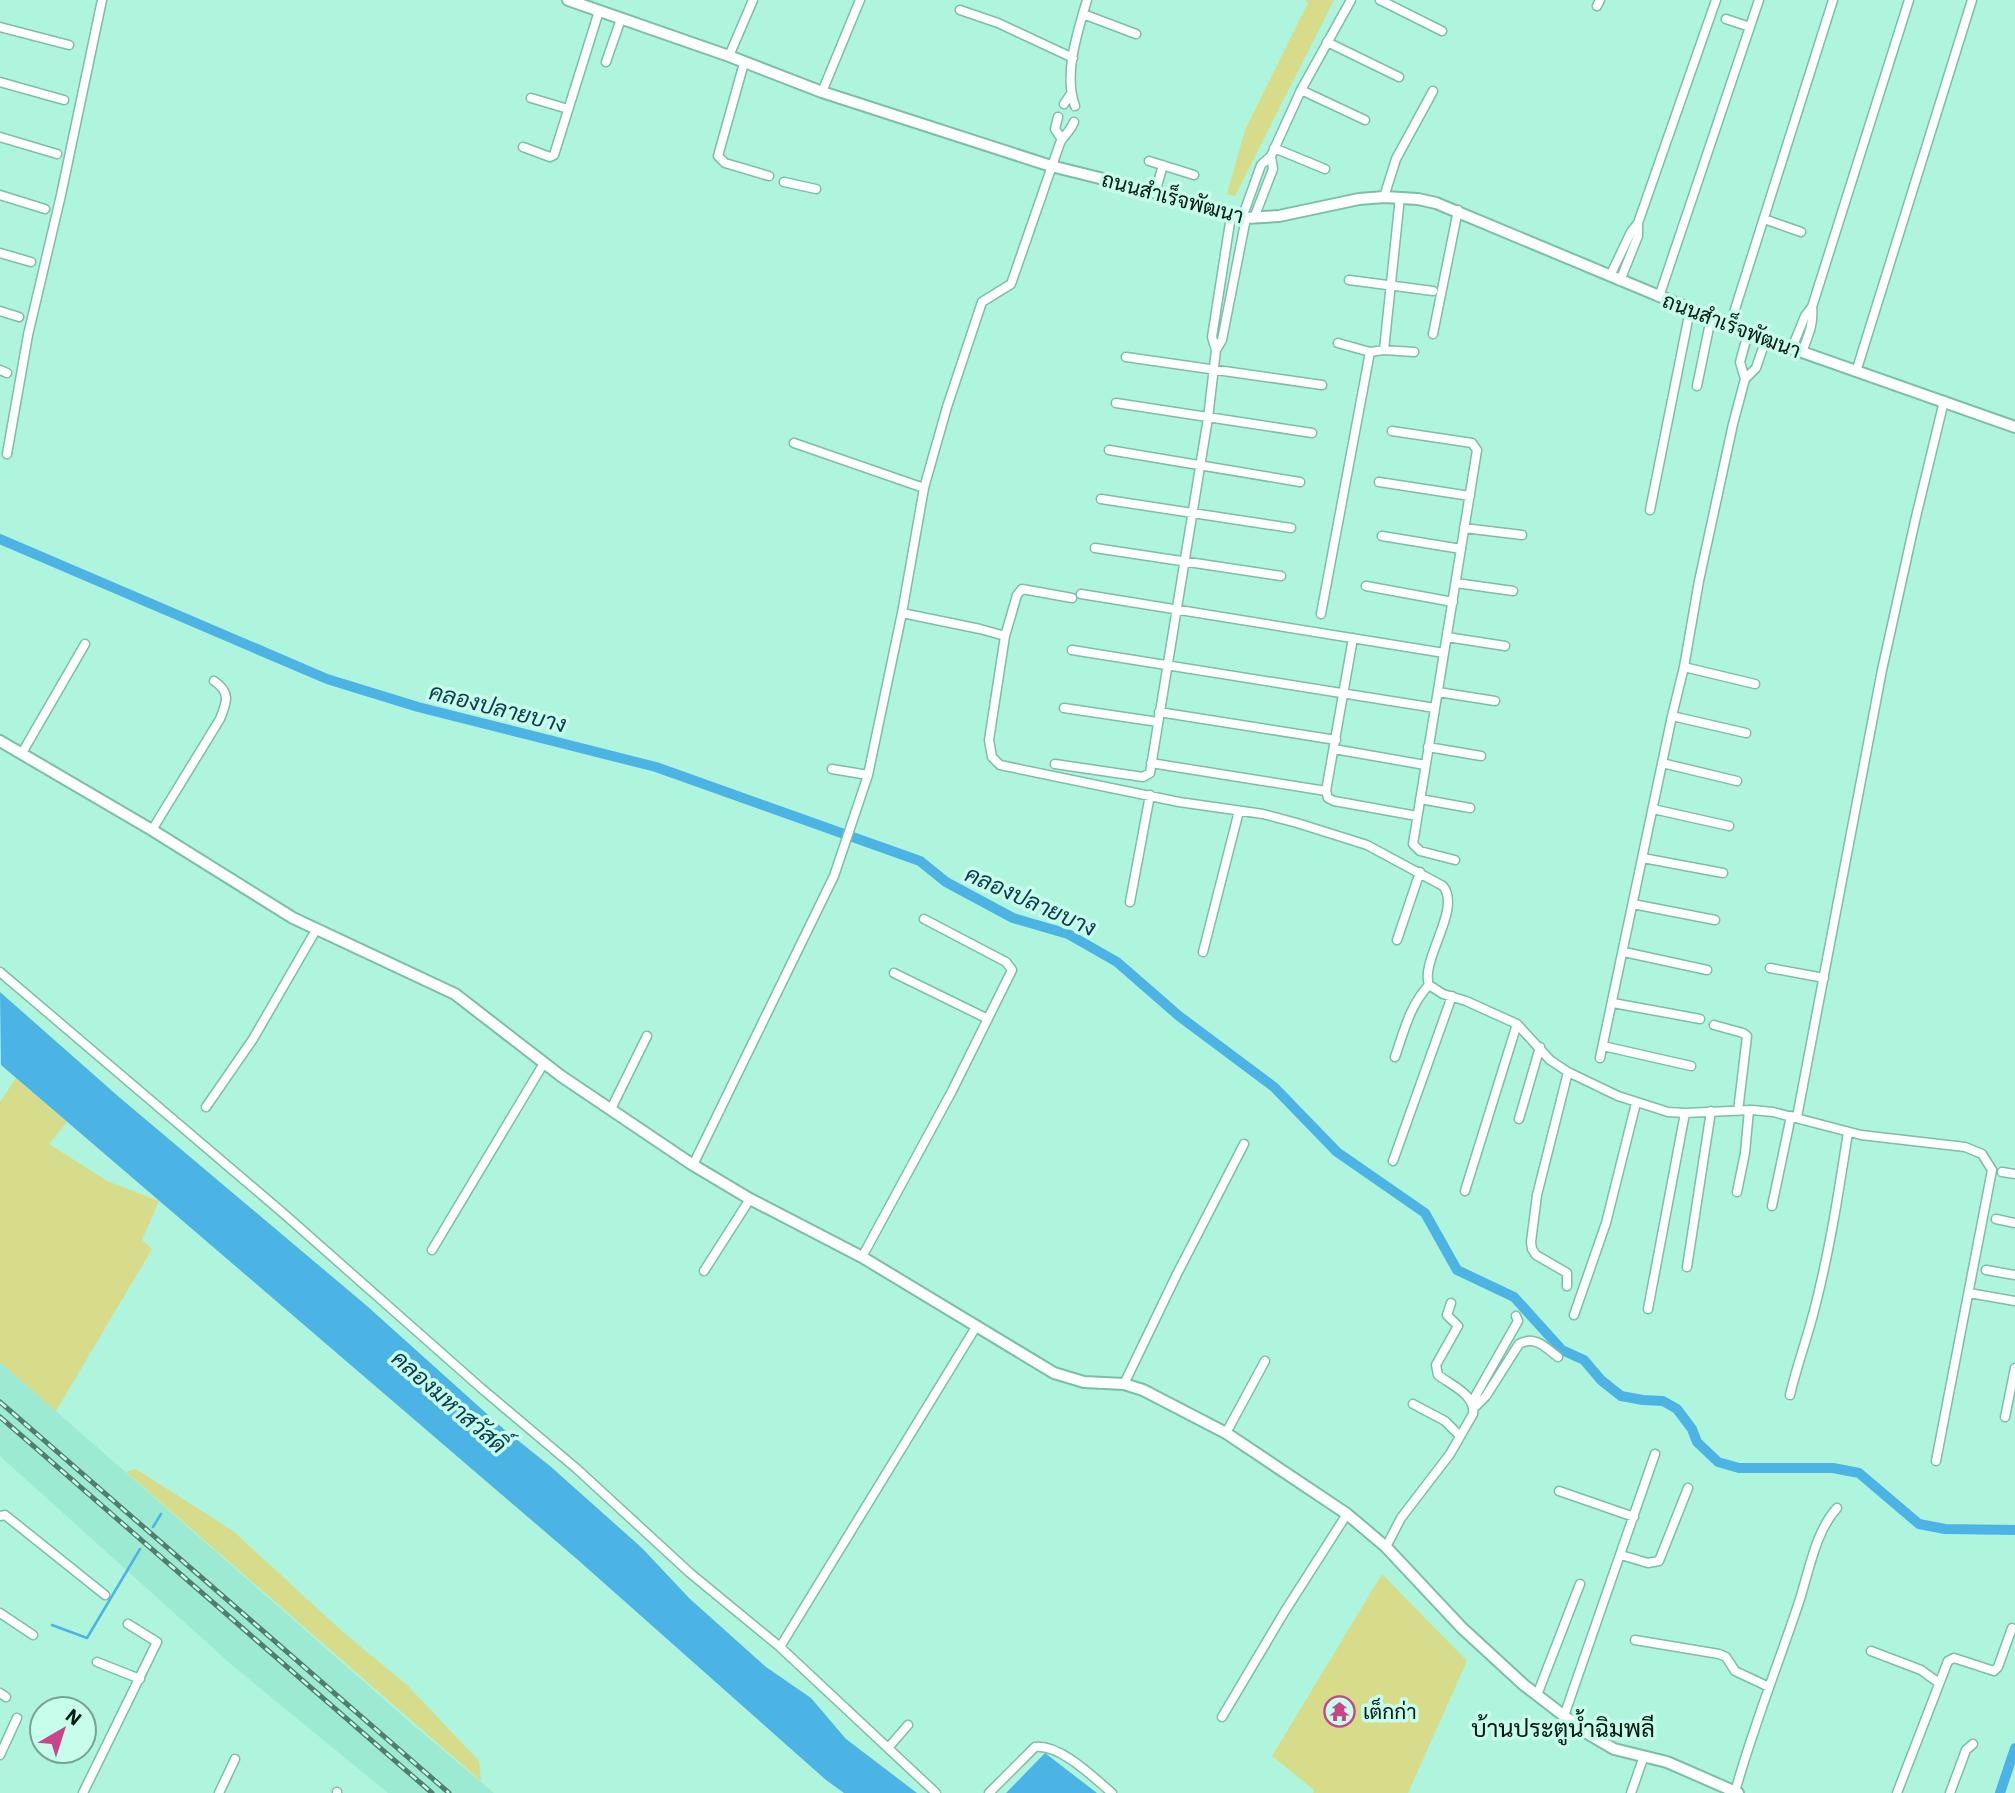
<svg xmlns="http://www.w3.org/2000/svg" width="2015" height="1793" font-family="'IBM Plex Sans',Sarabun,sans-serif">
  <rect width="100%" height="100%" fill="#aff4dd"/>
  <!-- built -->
  <path fill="#9bead1" d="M0 1362 412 1724 494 1793H388L233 1666 0 1456Z"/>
  <!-- green -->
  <path fill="#d6dc8a" d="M1305 0H1334L1235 196 1227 194 1245 130 1308 3Z
    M16 1078 67 1122 49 1144 107 1181 159 1201 142 1240 152 1249 56 1411 0 1362V1102Z
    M136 1469 233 1531 344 1633 407 1685 479 1761 481 1781 126 1472Z
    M1382 1574 1467 1661 1408 1793H1313L1314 1790 1272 1756Z"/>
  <!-- water -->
  <path fill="#4cb4e5" d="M0 992 119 1097 367 1306 506 1431 550 1466 642 1548 689 1598 766 1667 811 1698 846 1739 917 1793H844L826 1780 578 1560 1 1065Z
    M1045 1753 1097 1793H1006Z"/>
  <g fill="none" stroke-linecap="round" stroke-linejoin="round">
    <!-- stream -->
    <path stroke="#4cb4e5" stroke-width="2.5" d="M153 1527 161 1514
      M52 1625 87 1638 140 1549"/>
    <!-- canal -->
    <path stroke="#4cb4e5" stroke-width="10" d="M0 539 327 679 418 707 656 767 920 861 946 882 1013 918 1068 934 1117 962 1179 1016 1274 1087 1337 1152 1425 1213 1457 1270 1514 1297 1562 1350 1584 1360 1601 1380 1621 1396 1643 1400 1663 1401 1677 1409 1692 1429 1697 1442 1718 1462 1739 1468H1833L1859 1473 1919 1524 1945 1529 2015 1530
      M2000 1793 2015 1748"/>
    <defs>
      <path id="minor" d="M1380 0 1442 31
        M1597 6 1600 0
        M960 10 998 23 1073 58
        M1083 14 1136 34
        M1726 19 1750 27
        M0 27 69 45
        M1327 42 1399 77
        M729 56 753 0
        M606 62 621 19
        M744 63 718 156 725 163 769 176
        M0 82 64 100
        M1301 90 1365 120
        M822 92 860 0
        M531 98 568 109
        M1064 104 1070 95
        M1075 106C1063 74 1078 31 1087 0
        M1058 117 1055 129 1061 138
        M0 137 57 154
        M523 147 550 157 554 155 599 11
        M1274 148 1325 169
        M1149 161 1194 175
        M784 182 816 189
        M1155 193 1163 165
        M0 195 45 209
        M1384 197 1396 159 1433 91
        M1400 197 1384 350 1414 352
        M1242 218 1261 165 1271 156 1301 90 1351 0
        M1254 218 1273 169 1271 156
        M1764 219 1801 232
        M0 253 31 262
        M1610 276 1631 232 1638 223 1716 0
        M1349 280 1433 291
        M1620 281 1638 236V223
        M1659 297 1759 0
        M0 311 19 317
        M1730 325 1833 0
        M1433 334 1458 210
        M1338 343 1370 352 1384 350
        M1792 348 1805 316 1812 307 1909 0
        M1216 350 1222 340 1246 218
        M1802 352C1808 336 1814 324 1812 307
        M1126 357 1322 385
        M0 370 7 373
        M1856 372 1972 0
        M1745 379 1756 368 1766 339
        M1697 386 1711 318
        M1116 403 1312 433
        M1392 431 1472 443 1477 450 1413 844 1420 851 1455 860
        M794 443 924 488
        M1109 450 1300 482
        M7 454 28 335 61 195 102 0
        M1379 482 1470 496
        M1101 499 1291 528
        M1650 510 1690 310
        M1464 528 1522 535
        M1382 536 1461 549
        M1095 548 1281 576
        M1456 583 1513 591
        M1366 586 1453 602
        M1081 594 1444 653
        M902 613 980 629 1005 636 989 740 992 757 1000 765 1179 802 1263 814 1297 823 1367 845 1443 886C1462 909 1420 960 1429 985L1443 994 1466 1001 1517 1024 1550 1060 1568 1072 1537 1195 1531 1242 1532 1249 1536 1255 1567 1273V1286
        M1321 614 1370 352
        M1005 636 1017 595 1022 589 1072 598
        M1447 637 1505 646
        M1353 638 1326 791 1328 798 1334 801 1417 816
        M1072 650 1435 708
        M1684 667 1755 684
        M1438 692 1495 701
        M1064 708 1158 722
        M1159 712 1336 740
        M1672 716 1746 733
        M1428 747 1481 756
        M1334 749 1425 765
        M22 753 85 644
        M1151 763 1326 791
        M1662 763 1737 781
        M1055 764 1143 777 1150 773 1208 418 1216 350 1212 337 1231 216
        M832 769 868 775
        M1420 799 1470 808
        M1653 809 1729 826
        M152 830 220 719C227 702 231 692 214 681
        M1643 858 1723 873
        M1130 902 1150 795
        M1633 904 1715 920
        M1397 940 1420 872
        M1203 952 1239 811
        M1624 952 1707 970
        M1770 968 1824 978
        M0 972 283 1213 481 1388 577 1469 690 1573 780 1647 936 1793
        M894 973 988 1019
        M1613 1003 1700 1019
        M1714 1025 1743 1033 1747 1036 1738 1111
        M1603 1046 1691 1066
        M1395 1057C1404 1031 1410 1005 1429 985
        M1600 1058 1672 716 1684 667 1699 581 1733 424 1745 379 1740 362 1748 333
        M1568 1072 1618 1096 1668 1112 1685 1113 1752 1110 1773 1112 1861 1135 1965 1147 1982 1154 1992 1170 1936 1461
        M206 1107 253 1039 316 930
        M611 1109 647 1036
        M1797 1117 1882 670 1915 521 1944 401
        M1519 1119 1540 1047
        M1393 1161 1452 996
        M693 1165 834 876 868 775 902 613 924 488 947 407 982 302 1011 284 1060 143C1063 136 1070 132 1074 122
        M2002 1172 2015 1174
        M1465 1191 1517 1024
        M1737 1192 1745 1153 1749 1110
        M1772 1206 1791 1116
        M1996 1219 2015 1223
        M432 1250 544 1063
        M862 1257 952 1091 1012 970 1006 962 924 919
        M1687 1267 1711 1111
        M1986 1270 2015 1275
        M704 1271 750 1199
        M1969 1293 2015 1301
        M1648 1309 1685 1113
        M1574 1315 1606 1223 1636 1103
        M1124 1384 1177 1274 1244 1144
        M1790 1395C1797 1365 1808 1336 1815 1307 1830 1249 1839 1190 1848 1132
        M1472 1402 1518 1321 1516 1316
        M1413 1404 1445 1421 1460 1436
        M1474 1408 1486 1396 1519 1344C1535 1335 1545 1347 1558 1357
        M2005 1417 2015 1368
        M1226 1433 1265 1361
        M1559 1491 1634 1517
        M0 1516 5 1515 105 1595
        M1386 1547 1401 1518 1450 1454 1473 1414C1476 1395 1451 1385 1438 1375L1436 1365 1458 1326 1447 1315 1451 1303
        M1621 1555 1648 1563 1659 1561 1688 1488
        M0 1613 33 1635
        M1635 1640 1719 1654 1726 1657 1735 1671 1769 1687
        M780 1647 976 1327
        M1871 1651 1921 1670 1939 1683
        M97 1662 140 1679
        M0 1693 6 1697
        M1537 1695 1580 1584
        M1564 1716 1655 1454
        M1222 1717 1285 1611 1347 1514
        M888 1748 908 1725
        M0 1755 17 1718
        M1735 1792C1753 1727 1778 1665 1799 1602 1809 1572 1815 1532 1837 1508
        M83 1793 157 1642 128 1624
        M219 1793 235 1759
        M337 1793V1792
        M989 1793 1035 1747C1060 1744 1093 1777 1112 1793
        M1631 1793 1644 1756
        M1897 1793 1948 1661 1954 1658 1994 1671 1998 1667 2012 1628
        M1950 1793 1966 1750 1973 1744"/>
      <path id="tertiary" d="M568 0 729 56 822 92 1051 166 1144 189 1231 216 1246 218 1279 216 1359 199 1384 197 1418 199 1436 203 1748 333 2015 427
        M0 741 152 830 293 918 455 994 561 1076 693 1165 750 1199 862 1257 1054 1373 1084 1382 1124 1384 1143 1390 1226 1433 1347 1514 1386 1547 1462 1628 1524 1685 1585 1732 1614 1749 1667 1762 1738 1793"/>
    </defs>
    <!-- minor casing -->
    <use href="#minor" stroke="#7bbea9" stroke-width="11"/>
    <!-- tertiary casing -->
    <use href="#tertiary" stroke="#7bbea9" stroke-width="14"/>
    <!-- minor -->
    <use href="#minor" stroke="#fff" stroke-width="8"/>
    <!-- tertiary -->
    <use href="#tertiary" stroke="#fff" stroke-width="10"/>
    <defs>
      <path id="rail" d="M0 1402 449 1793
        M0 1417 432 1793"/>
    </defs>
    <!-- rail casing -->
    <use href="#rail" stroke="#507d6e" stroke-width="5"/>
    <!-- rail -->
    <use href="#rail" stroke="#c7feeb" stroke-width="2.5" stroke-dasharray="8" stroke-linecap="butt"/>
  </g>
  <!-- icons -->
  <defs>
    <symbol id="temple-ring" viewBox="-11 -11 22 22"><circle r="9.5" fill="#c7feeb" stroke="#c9458a" stroke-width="1.5"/><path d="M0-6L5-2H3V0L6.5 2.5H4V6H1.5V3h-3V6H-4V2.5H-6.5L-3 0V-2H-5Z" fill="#c9458a"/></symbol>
  </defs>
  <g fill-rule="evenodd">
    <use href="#temple-ring" x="1322" y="1694" width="35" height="35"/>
  </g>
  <g text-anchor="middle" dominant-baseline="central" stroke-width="7" stroke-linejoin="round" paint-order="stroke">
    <!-- street labels -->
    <g font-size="21" fill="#001a12" stroke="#c7feeb">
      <text transform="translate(1173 197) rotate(15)">ถนนสำเร็จพัฒนา</text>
      <text transform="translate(1732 325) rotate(21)">ถนนสำเร็จพัฒนา</text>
    </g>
    <!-- poi labels -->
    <g font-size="21" fill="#001a12" stroke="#c7feeb" text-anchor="start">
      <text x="1363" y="1711">เต็กก่า</text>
    </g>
    <!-- water labels -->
    <g font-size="23" font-style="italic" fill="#0c3a4e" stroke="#c7feeb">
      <text transform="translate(498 707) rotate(14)">คลองปลายบาง</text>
      <text transform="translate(1031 900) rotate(24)">คลองปลายบาง</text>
      <text transform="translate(450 1401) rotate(41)">คลองมหาสวัสดิ์</text>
    </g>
    <!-- quarter labels -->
    <g font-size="24" fill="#001a12" stroke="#c7feeb">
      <text x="1563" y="1728">บ้านประตูน้ำฉิมพลี</text>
    </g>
  </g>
  <!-- north arrow -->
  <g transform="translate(63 1730) rotate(39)"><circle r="33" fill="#c7feeb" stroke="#77a394" stroke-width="2"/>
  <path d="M0-5L12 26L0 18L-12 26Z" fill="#c9458a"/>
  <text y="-10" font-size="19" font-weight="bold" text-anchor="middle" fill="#001a12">N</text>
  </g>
</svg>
